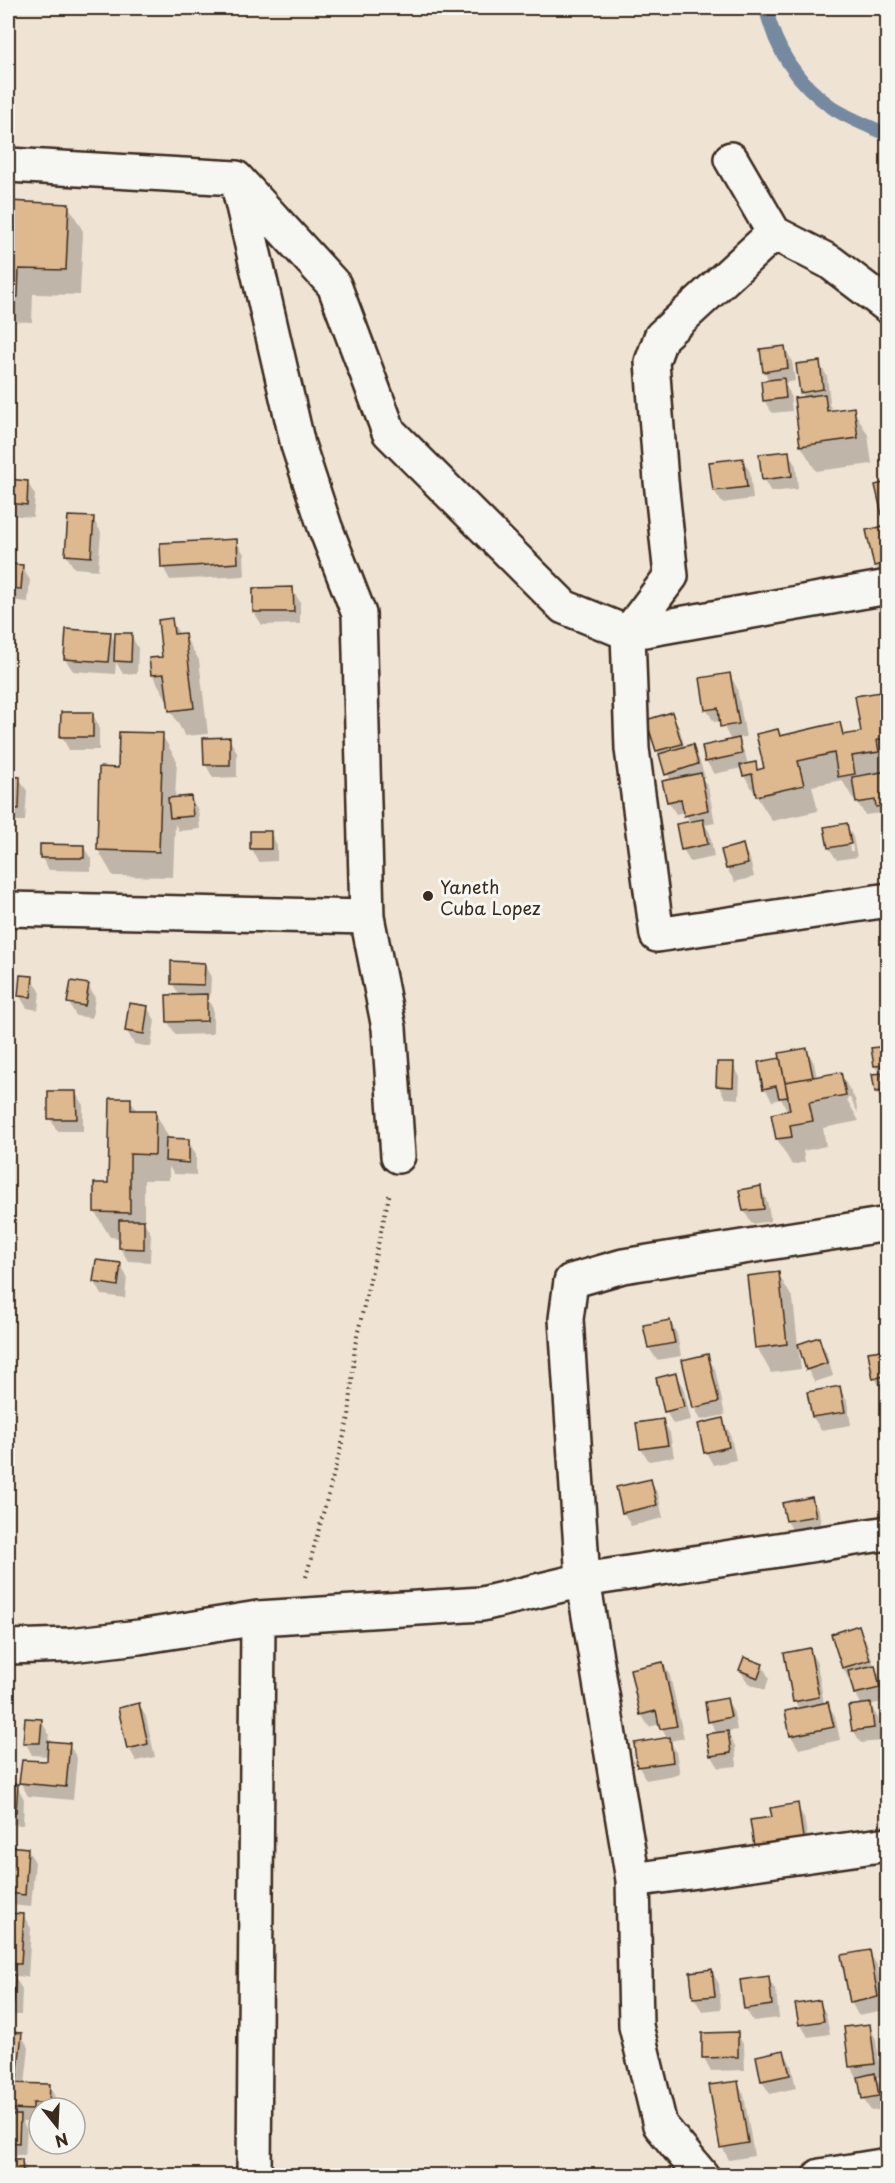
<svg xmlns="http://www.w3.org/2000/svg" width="895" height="2183" font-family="'Playpen Sans',sans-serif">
  <rect width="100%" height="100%" fill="#efe4d4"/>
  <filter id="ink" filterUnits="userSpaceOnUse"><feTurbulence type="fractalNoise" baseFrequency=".0167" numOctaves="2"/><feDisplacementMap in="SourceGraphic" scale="12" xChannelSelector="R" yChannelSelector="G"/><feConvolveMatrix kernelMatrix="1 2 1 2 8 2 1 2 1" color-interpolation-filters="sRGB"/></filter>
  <g filter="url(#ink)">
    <!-- shadow -->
    <path fill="#0003" fill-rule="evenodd" d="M8 203 68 205 83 231 80 295 33 294 32 322 8 321Z
      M785 348 792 361 795 381 784 383 790 393 792 411 772 413 764 400 770 382 764 371Z
      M819 363 827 376 830 402H828L833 412 853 409 868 435 872 464 816 471 801 446 805 398 801 392Z
      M788 453 796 466 798 489 771 492 764 480Z
      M742 459 750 472 753 499 722 503 714 490Z
      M8 480 27 482 35 495 33 517 8 515Z
      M93 519 101 532 98 570 74 568 66 555Z
      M884 527 888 533V578L883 579 876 566Z
      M236 541 244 554 245 576 170 580 163 567Z
      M8 566 22 567 30 580 28 602 8 600Z
      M254 589H292L300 602V624L262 625 254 612Z
      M171 620 180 635H184L199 660 208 734 185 736 171 711 169 700H167L152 674 164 658Z
      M110 633 116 643 131 635 138 648 137 674H123L116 662 115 674 73 671 65 659Z
      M730 675 737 688 746 737 737 738 745 753 748 765 755 764 759 771 766 769 778 731 781 737 839 724 846 736 863 733 880 693 888 706V819H885L881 813 865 815 857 802H855L842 780 812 786 818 811 772 821 744 776 742 768 714 774 706 761 731 741 721 721 714 722 706 709Z
      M62 713H92L99 726V750H69L62 737Z
      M671 714 679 727 685 748 692 746 699 759 705 777 702 778 708 787 715 823 705 825 710 833 714 857 690 862 683 849 690 823 685 812 676 814 668 801 671 781 657 750Z
      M162 735 177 761 175 799 190 797 198 810 200 829 179 831 175 824 173 877 113 876 98 850 119 769Z
      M229 739 237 752V777L213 778 206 765Z
      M8 778H19L27 791 25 821H13L8 811Z
      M846 824 853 837 857 857 837 860 829 848ZM848 836H851L853 851H850Z
      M270 832 277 845V861L259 862 252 849Z
      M83 846 91 859V871L49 870 41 857Z
      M742 846 750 859 754 877 735 882 727 869Z
      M204 964 211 977 210 997H207L213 1009V1034L176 1035 168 1022V996H180L172 983Z
      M32 978 40 991 38 1010 27 1008 19 995Z
      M88 985 95 998 92 1018 76 1016 69 1003Z
      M147 1007 155 1020 151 1047 134 1044 127 1031Z
      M885 1047 888 1052V1078L884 1079 888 1085V1104L884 1105 876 1092 880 1075 875 1066Z
      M807 1050 814 1063 817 1078 840 1073 855 1099 858 1113 850 1098H846L859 1121 823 1128 826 1146 803 1151 805 1162 792 1165 777 1139 772 1115 788 1112 781 1099 772 1101 765 1088 760 1063 782 1059Z
      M733 1064 740 1077 739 1099 725 1098 718 1085Z
      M75 1092 83 1105V1131H57L50 1118Z
      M130 1099 137 1111 155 1112 170 1140 188 1141 196 1154V1175L174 1174 169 1167V1180H144V1222L151 1234 150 1262 128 1261 120 1248V1238L110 1237 95 1212 110 1185Z
      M760 1188 767 1201 771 1221 752 1224 744 1211Z
      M120 1264 127 1277 125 1298 102 1295 95 1282Z
      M778 1274 793 1299 798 1345 818 1339 826 1351 833 1376 815 1382 807 1369 800 1345H798L801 1369 771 1373 757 1347Z
      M670 1321 677 1334 681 1356 657 1360 649 1348Z
      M888 1350V1390L882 1391 875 1378Z
      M707 1356 715 1369 725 1415 701 1420 694 1407Z
      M675 1374 683 1387 691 1420 673 1424 666 1411Z
      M839 1388 847 1401 851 1425 821 1430 813 1417Z
      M722 1420 730 1433 736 1460 713 1465 706 1452Z
      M663 1421 670 1433 674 1457 649 1461 641 1449Z
      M650 1481 658 1494 663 1518 631 1526 624 1513 618 1488Z
      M812 1499 819 1511 822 1529 795 1534 787 1521Z
      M858 1627 866 1640 874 1666 882 1680 886 1701 870 1705 878 1718 881 1741 861 1743 853 1730 862 1706 843 1668 833 1635Z
      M809 1650 817 1663 824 1704 827 1703 835 1716 840 1740 799 1749 791 1736 786 1712 799 1709 795 1702 786 1654Z
      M663 1663 670 1676 684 1738 670 1741 676 1752 680 1774 646 1780 639 1767 667 1739 660 1724 649 1727 641 1714Z
      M762 1665 769 1678 765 1690 748 1683 740 1670Z
      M727 1700 734 1713 737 1730 727 1732 735 1746 737 1766 719 1768 711 1755 717 1734 710 1721Z
      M139 1704 146 1717 155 1757 136 1761 129 1748Z
      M41 1721 49 1734 48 1742 69 1745 77 1758 73 1800 28 1796 21 1783 48 1763 49 1756 32 1755 25 1742Z
      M8 1785 17 1786 24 1799 23 1825 8 1824Z
      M797 1805 804 1818 810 1851 763 1858 756 1845Z
      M8 1848 27 1849 35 1862 31 1907 10 1905 8 1900Z
      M8 1914 23 1915 31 1928 28 1977 14 1976 22 1989 21 2015H8Z
      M869 1952 877 1965 885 2010 858 2015 851 2002Z
      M712 1971 719 1984 721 2009 702 2011 694 1998Z
      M768 1978 776 1991 779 2018 753 2021 745 2008Z
      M819 2001 826 2014 830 2034 808 2037 801 2025Z
      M869 2026 876 2039 881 2077H876L882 2088 886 2109 871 2111 863 2098 860 2079H858L850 2066Z
      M8 2033 21 2035 29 2048 25 2085 49 2086 56 2099V2108H39V2122H22L27 2130 25 2155H8Z
      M737 2033 744 2046 745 2070 711 2071 704 2058Z
      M784 2052 791 2065 796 2088 770 2094 762 2081Z
      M737 2082 744 2095 754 2156 729 2160 722 2147Z
      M22 2160 29 2176H8V2161Z"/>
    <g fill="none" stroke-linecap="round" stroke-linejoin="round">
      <!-- stream -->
      <path stroke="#7589a0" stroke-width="14" d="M766 8C775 50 797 83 833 108 849 119 870 126 888 135"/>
    </g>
    <!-- building -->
    <path fill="#deb98f" stroke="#3b2a1e" stroke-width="1.5" d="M8 201 69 204 66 270 19 269 18 297H8Z
      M785 346 788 368 763 372 760 349Z
      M820 361 823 389 800 393 796 364Z
      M784 378 786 398 763 401 761 381Z
      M825 394 827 411 854 407 858 438 800 446 794 398Z
      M789 451 792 476 762 480 759 454Z
      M743 458 747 487 713 491 709 462Z
      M8 479 28 481 27 505 8 503Z
      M888 482V514L882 515 875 485Z
      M68 516 94 517 91 557 65 555Z
      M885 526 888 536V563L874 566 866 530Z
      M237 539 238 563 161 568 160 543Z
      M8 564 23 565 21 589 8 588Z
      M293 587 294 612H253V588Z
      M172 618 174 634 185 633 194 708 169 711 164 674 151 675 149 658 162 657 158 620Z
      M66 629 111 632 108 662 64 659Z
      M115 633H132L131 662 114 661Z
      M730 673 739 724 720 727 718 708 705 710 700 678Z
      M881 692 888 727V738L877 740 879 752 852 756 855 774 838 777 834 753 798 761 804 785 756 796 752 774 743 776 740 765 756 762 757 770 764 768 756 734 778 729 780 736 840 722 843 735 861 732 855 696Z
      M61 712H93V737H60Z
      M672 712 682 744 656 751 646 720Z
      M119 732 163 733 159 852 97 850 99 767 118 768Z
      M230 737V765H204L203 738Z
      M739 738 742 754 705 762 702 746Z
      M693 744 698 764 665 775 659 754Z
      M888 771V805L876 807 875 800 856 803 852 777Z
      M701 773 708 810 684 816 681 799 667 802 662 781Z
      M8 776 20 777 19 809 8 808Z
      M191 796 193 816 170 818 168 798Z
      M703 819 708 844 681 850 676 824Z
      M847 823 851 844 828 848 824 827Z
      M250 831H271V849H250Z
      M40 844 84 845V858H40Z
      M743 844 748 864 726 869 721 850Z
      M171 961 205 963 204 985 171 984Z
      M20 975 33 976 31 997 18 996Z
      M71 981 89 984 85 1006 67 1003Z
      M207 994V1021L167 1022 166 995Z
      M129 1003 148 1006 144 1034 125 1031Z
      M886 1046 888 1065 874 1066 871 1048Z
      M807 1048 813 1077 785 1082 779 1053Z
      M780 1058 788 1097 779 1098 776 1086 763 1089 758 1062Z
      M717 1062H734L733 1087 716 1086Z
      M841 1072 846 1095 809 1102 813 1121 790 1125 792 1137 776 1139 771 1114 790 1110 785 1082Z
      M882 1073 884 1091 875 1092 872 1074Z
      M48 1091H76L77 1119H48Z
      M110 1098H131V1110H156L155 1155 130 1154V1213L94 1212V1183H108Z
      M166 1138 189 1139V1163L165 1161Z
      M761 1186 764 1209 743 1211 739 1190Z
      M119 1220H144V1249L119 1248Z
      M96 1260 121 1263 118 1286 93 1282Z
      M779 1272 787 1344 755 1348 747 1276Z
      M670 1320 675 1343 648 1348 643 1325Z
      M819 1337 827 1363 806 1370 798 1344Z
      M888 1349V1375L873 1379 868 1352Z
      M708 1354 719 1402 693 1408 682 1360Z
      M676 1373 684 1407 664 1412 656 1378Z
      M840 1386 845 1412 812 1417 807 1392Z
      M723 1418 729 1447 704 1453 698 1424Z
      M663 1419 668 1445 640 1449 636 1423Z
      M651 1479 657 1505 622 1513 616 1487Z
      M812 1497 816 1516 786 1521 782 1503Z
      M859 1625 870 1660 842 1668 831 1634Z
      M810 1648 819 1697 793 1702 784 1653Z
      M744 1657 763 1664 758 1678 739 1670Z
      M663 1662 677 1726 660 1729 656 1711 640 1715 630 1669Z
      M875 1665 880 1688 854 1694 848 1671Z
      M727 1698 731 1717 708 1722 705 1702Z
      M828 1702 834 1727 790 1736 785 1711Z
      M139 1703 148 1744 127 1749 118 1708Z
      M871 1703 874 1728 852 1731 848 1706Z
      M25 1718 42 1719 40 1743H23Z
      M728 1731 731 1753 710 1756 706 1734Z
      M670 1737 673 1762 637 1767 634 1743Z
      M48 1741 70 1743 66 1787 19 1783 22 1760 47 1761Z
      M8 1784H18L16 1812H8Z
      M798 1803 803 1838 754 1846 750 1820 772 1817 770 1808Z
      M8 1846 28 1848 25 1895 8 1893Z
      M8 1913 24 1914 21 1964H8Z
      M870 1950 878 1997 850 2003 841 1955Z
      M712 1969 715 1996 693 1998 690 1972Z
      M8 1975H15L14 2003H8Z
      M769 1976 772 2005 744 2009 740 1980Z
      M820 2000 824 2021 799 2025 795 2004Z
      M870 2024 875 2064 849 2067 844 2027Z
      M8 2032 22 2033 17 2078 8 2077Z
      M738 2032V2057L702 2058V2033Z
      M784 2050 790 2075 761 2081 756 2056Z
      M875 2073 879 2096 862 2099 858 2077Z
      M738 2081 748 2143 720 2148 709 2085Z
      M8 2083 50 2084 49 2103H33V2110L8 2109Z
      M8 2115H20L19 2143 8 2142Z
      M8 2159H22L23 2176H8Z"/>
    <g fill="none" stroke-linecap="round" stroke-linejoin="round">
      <defs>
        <path id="minor" d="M731 159 774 233 830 262 888 306
          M8 165 236 178 334 285 389 432 564 607 628 633 888 587
          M237 180 298 445 325 527 359 614 367 917 389 1028 398 1156
          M774 233 661 337 652 362 661 481 671 576 628 633 632 749 657 935 888 900
          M8 909 367 917
          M8 1647 70 1645 139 1637 258 1618 482 1604 583 1580 888 1533
          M633 1880 888 1844
          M254 2176 258 1618
          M702 2176 660 2125 636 2026 633 1880 583 1580 566 1319 571 1281 623 1266 888 1224
          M820 2176 888 2165"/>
      </defs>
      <!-- minor casing -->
      <use href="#minor" stroke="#3b2a1e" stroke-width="38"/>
      <!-- path -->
      <path stroke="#3b2a1e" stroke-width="4" stroke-dasharray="1.5 4.5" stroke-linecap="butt" d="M306 1577 349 1417 355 1345 390 1192"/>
      <!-- minor -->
      <use href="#minor" stroke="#f6f6f2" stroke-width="33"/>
    </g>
  </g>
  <!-- markers -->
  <circle fill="#3b2a1e" stroke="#f6f6f2" stroke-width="2" cx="428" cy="896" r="6"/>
  <g text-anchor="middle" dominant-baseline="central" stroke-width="6" stroke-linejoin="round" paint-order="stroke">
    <!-- poi labels -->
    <g font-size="18" fill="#3b2a1e" stroke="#f6f6f2" text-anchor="start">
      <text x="440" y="886">Yaneth<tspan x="440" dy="21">Cuba Lopez</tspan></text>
    </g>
  </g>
  <!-- margin -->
  <rect width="895" height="2183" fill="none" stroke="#f6f6f2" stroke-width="30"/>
  <rect x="15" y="15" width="865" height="2153" fill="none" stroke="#3b2a1e" stroke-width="2" filter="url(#ink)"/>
  <!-- north arrow -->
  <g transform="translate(57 2126) rotate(162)"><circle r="28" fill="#f6f6f2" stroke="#aba49d" stroke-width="1.5"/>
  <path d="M0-4.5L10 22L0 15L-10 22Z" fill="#3b2a1e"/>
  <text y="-9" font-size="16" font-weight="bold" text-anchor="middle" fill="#3b2a1e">N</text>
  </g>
</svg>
